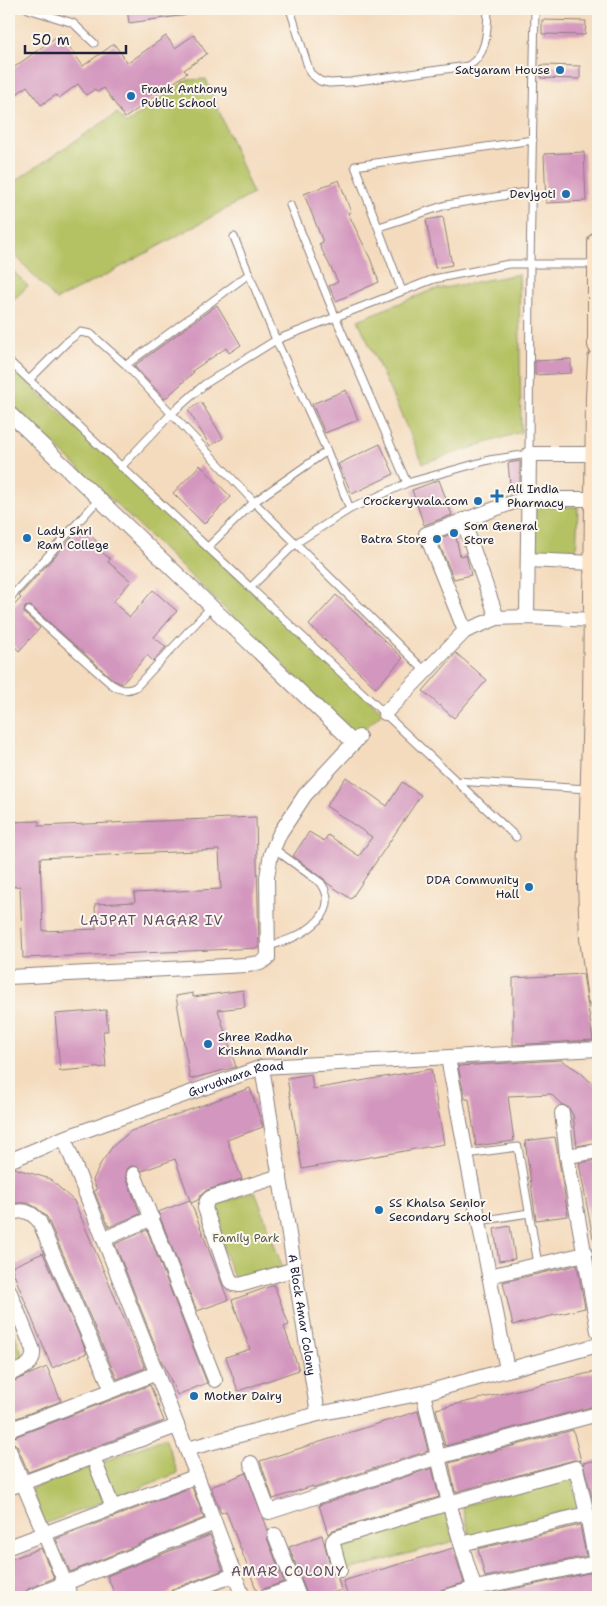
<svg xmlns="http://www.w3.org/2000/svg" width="607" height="1606" font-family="'Shantell Sans',sans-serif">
  <rect width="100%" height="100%" fill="#fbf7ec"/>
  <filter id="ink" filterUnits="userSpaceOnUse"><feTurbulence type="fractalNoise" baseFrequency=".02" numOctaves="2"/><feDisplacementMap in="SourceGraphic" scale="10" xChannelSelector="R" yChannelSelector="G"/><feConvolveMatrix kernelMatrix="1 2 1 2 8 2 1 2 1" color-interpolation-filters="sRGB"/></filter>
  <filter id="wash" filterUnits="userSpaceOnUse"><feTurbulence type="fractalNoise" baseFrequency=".0096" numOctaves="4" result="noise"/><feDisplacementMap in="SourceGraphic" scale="20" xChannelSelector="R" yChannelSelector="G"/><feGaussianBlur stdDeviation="1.12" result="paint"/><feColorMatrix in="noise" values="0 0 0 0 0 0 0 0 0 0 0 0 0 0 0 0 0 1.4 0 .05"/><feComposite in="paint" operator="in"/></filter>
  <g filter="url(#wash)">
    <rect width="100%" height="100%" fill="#f4dbbe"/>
    <!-- green -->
    <path fill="#b5c264" stroke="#6c7250" d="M206 79 253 194 108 274 56 300 9 248V220L13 210 14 201 9 194V185L117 113 126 124 187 80Z
      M9 267 28 286 9 304Z
      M519 274 521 432 423 463 358 320 432 290Z
      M9 365 383 712 357 736 9 401Z
      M535 506 578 507 576 555 534 554Z
      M255 1191 283 1269 237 1286 208 1208Z
      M9 1320 25 1361 9 1367Z
      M165 1438 178 1473 44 1524 31 1489Z
      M571 1476 579 1507 470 1536 462 1506Z
      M446 1511 454 1541 345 1571 337 1540Z"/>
    <g id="blocks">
      <!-- building -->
      <path fill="#d396be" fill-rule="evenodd" d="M127 9H185L186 15 129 23Z
        M542 20 586 21 585 35 542 34Z
        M60 34 83 66 114 44 128 63 166 36 175 48 194 35 207 54 184 70 187 73 125 118 104 88 97 92 95 89 86 95 78 84 59 98 56 95 41 105 27 86 9 100V71Z
        M541 65 580 66V79L541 78Z
        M584 152 586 201 546 203 544 154Z
        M339 180 351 212 348 213 370 258 379 282 336 301 329 286 338 282 319 244 323 242 304 194Z
        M443 217 452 265 435 268 426 220Z
        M217 305 241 345 229 353 226 348 192 371 194 372 165 399 134 366Z
        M571 359V373L535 375V361Z
        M346 390 358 420 325 433 312 404Z
        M201 402 223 438 210 446 188 410Z
        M380 444 394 474 352 494 338 464Z
        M520 461V492L511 494 508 463Z
        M200 465 231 497 204 524 173 493Z
        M439 480 452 515 424 525 412 490Z
        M82 526 101 546 98 549 110 559 108 562 131 581 113 602 130 617 153 590 177 611 154 637 166 647 153 661 147 655 122 684 114 680 31 606 25 607 24 613 40 628 19 651 9 641V611L21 598 19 596Z
        M455 533 460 556 466 555 471 575 454 579 437 539Z
        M336 595 403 658 376 688 309 625Z
        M456 653 487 680 454 718 423 691Z
        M346 777 387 806 402 782 421 795 351 899 327 883 324 879 293 856 309 832 324 841 328 835 359 856 372 837 326 806Z
        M256 817 259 948 23 958 20 886 12 887 10 822 39 821V826ZM219 850 221 889 134 893 135 902 95 904 96 929 43 931 40 858Z
        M583 974 593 1040 513 1045V978Z
        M243 990 245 1007 218 1010 236 1067 190 1079 176 996 193 993V997Z
        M106 1010 108 1031H103L106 1067 60 1071 55 1014Z
        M561 1060 580 1072 598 1089V1142L577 1146 573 1115 569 1108 561 1104 551 1094 508 1096 514 1141 476 1146 469 1099H465L458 1066Z
        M431 1069 444 1144 302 1169 287 1078 311 1074 313 1089Z
        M250 1088 263 1127 227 1140 242 1179 207 1190 201 1195 198 1200 191 1203 175 1159 142 1171 139 1167 131 1166 127 1169 126 1177 140 1214 109 1227 94 1191 97 1190 93 1180 101 1163 113 1146 131 1131Z
        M555 1137 568 1216 536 1220 525 1141Z
        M598 1160V1238H593L579 1163Z
        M14 1168 50 1179 74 1201 145 1368 117 1379 47 1217 37 1208 28 1203H17L9 1205V1170Z
        M190 1200 228 1300 197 1311 158 1212Z
        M510 1226 515 1259 499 1261 494 1229Z
        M147 1230 207 1383 177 1395 164 1365H163L115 1244Z
        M43 1253 87 1353 52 1368 11 1267Z
        M577 1265 585 1308 513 1325 503 1282Z
        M274 1285 289 1325 284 1327 299 1370 238 1391 226 1357 250 1349 232 1300Z
        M47 1367 61 1401 9 1421V1383Z
        M598 1371V1405L445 1446 436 1409Z
        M150 1385 164 1421 28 1472 17 1446 14 1443 9 1441V1439Z
        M418 1411 428 1451 314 1488 313 1486 273 1499 260 1461Z
        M573 1430 581 1461 574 1460 455 1492 449 1463Z
        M598 1460V1512H596L583 1463Z
        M432 1468 439 1497 333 1530 328 1534 319 1505Z
        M246 1473 268 1530 267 1538 284 1582 263 1589 258 1594 226 1511 221 1513 211 1487Z
        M192 1487 204 1518 70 1572 56 1539Z
        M580 1525 586 1556 485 1577 478 1549Z
        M210 1535 223 1570 173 1589 168 1594 161 1597H116L107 1576Z
        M322 1535 332 1572 338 1578 341 1590 321 1597H308L289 1547Z
        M41 1548 54 1578 28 1589 23 1595 16 1597H9V1560Z
        M453 1548 464 1583 443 1589 439 1591 437 1597H348L343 1581Z
        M598 1571V1597H490V1594Z"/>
    </g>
  </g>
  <g filter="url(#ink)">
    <use href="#blocks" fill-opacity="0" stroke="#8b7e7c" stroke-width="1"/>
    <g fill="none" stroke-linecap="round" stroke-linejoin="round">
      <defs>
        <path id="lane" d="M28 9 73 23 94 43
          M290 9 310 73 320 81 329 83 350 82 468 66C488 55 487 29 488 9
          M290 205 335 316 407 483 350 509
          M379 227 446 205 532 191
          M234 237 276 340 327 451 350 509 296 543 250 588
          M402 291 355 166 533 140
          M9 361 516 837
          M126 365 249 274
          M29 380 68 341 80 332 91 334 126 365 254 502 425 671
          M121 467 172 413 205 384 276 340 434 279 509 264H598
          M407 483 489 460 529 454 530 264 535 9
          M208 547 254 502 327 451
          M9 599 99 499
          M29 611 111 684C120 690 127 692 136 687L211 607
          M456 781 588 789
          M268 946C293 941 345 917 321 883L273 848
          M466 1154 518 1147 538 1264
          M479 1221 529 1213"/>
        <g id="street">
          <path d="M9 413 354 743"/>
          <path d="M463 520 497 618"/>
          <path d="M528 560 594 563"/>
          <path d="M527 617 529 454H596"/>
          <path d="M465 631 426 534 514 502 529 499H595"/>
          <path d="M385 713 465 631 497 618 527 617 594 620"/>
          <path d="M9 977 247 965 260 963 268 958 267 877 271 854 280 833 305 795 359 737"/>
          <path d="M448 1058 507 1370"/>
          <path id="s1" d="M262 1067 318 1414"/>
          <path d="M562 1113 567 1156 598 1331"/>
          <path d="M64 1138 197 1476 243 1597"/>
          <path d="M567 1156 598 1151"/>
          <path id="s2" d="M9 1161 64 1138 262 1067 598 1049"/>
          <path d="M134 1174 215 1380"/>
          <path d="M280 1176 210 1198 207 1201 205 1208 230 1281 233 1284 240 1285 295 1269"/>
          <path d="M9 1214C22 1209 29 1210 39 1221L112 1390"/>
          <path d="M104 1239 152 1218"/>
          <path d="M489 1276 585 1254"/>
          <path d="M9 1290 33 1350C35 1366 21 1369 9 1374"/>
          <path d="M423 1393 598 1345"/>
          <path d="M9 1430 157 1373"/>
          <path d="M187 1449 318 1414 423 1393 449 1503 477 1597"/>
          <path d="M9 1450 71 1597"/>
          <path d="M93 1457 113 1508"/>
          <path d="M251 1463 269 1512 438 1457 598 1414"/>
          <path d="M9 1488 177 1426"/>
          <path d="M275 1535 299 1597"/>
          <path d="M461 1544 587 1514 596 1563 598 1562"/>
          <path d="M9 1547 197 1476"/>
          <path d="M340 1570 333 1544V1541L336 1538 449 1503 576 1468 587 1514"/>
          <path d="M31 1597 215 1523"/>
          <path d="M176 1597 234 1575"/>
          <path d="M266 1597 295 1587"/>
          <path d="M446 1597 480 1587 596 1563"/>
        </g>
        <path id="secondary" d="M598 242V345
          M598 359 596 397 593 704 588 882 590 938 598 999"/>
      </defs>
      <!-- lane casing -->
      <use href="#lane" stroke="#8b7e7c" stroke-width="9"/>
      <!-- street casing -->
      <use href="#street" stroke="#8b7e7c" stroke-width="16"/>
      <!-- secondary casing -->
      <use href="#secondary" stroke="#8b7e7c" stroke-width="22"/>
      <!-- lane -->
      <use href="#lane" stroke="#fff" stroke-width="7"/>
      <!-- street -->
      <use href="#street" stroke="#fff" stroke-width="14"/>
      <!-- secondary -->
      <use href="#secondary" stroke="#fee4c6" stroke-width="20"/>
    </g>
  </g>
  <!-- markers -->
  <g fill="#1f6fb2" stroke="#fbf7ec" stroke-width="2">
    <circle cx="560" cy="70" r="5"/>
    <circle cx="131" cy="96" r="5"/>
    <circle cx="566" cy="194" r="5"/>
    <path d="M494.5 488.5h5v5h5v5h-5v5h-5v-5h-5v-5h5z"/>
    <circle cx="478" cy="501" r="5"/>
    <circle cx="454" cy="533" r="5"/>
    <circle cx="27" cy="538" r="5"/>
    <circle cx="437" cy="539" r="5"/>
    <circle cx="529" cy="887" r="5"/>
    <circle cx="208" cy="1044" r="5"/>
    <circle cx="379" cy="1210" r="5"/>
    <circle cx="194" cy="1396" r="5"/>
  </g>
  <g text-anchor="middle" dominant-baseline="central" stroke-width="4" stroke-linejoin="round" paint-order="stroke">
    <!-- poi labels -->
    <g font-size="12" fill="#22223b" stroke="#fbf7ec" text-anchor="start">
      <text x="550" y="70" text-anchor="end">Satyaram House</text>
      <text x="141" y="89">Frank Anthony<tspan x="141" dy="14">Public School</tspan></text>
      <text x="556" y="194" text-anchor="end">Devjyoti</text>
      <text x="507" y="489">All India<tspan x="507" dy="14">Pharmacy</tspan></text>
      <text x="468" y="501" text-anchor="end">Crockerywala.com</text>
      <text x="464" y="526">Som General<tspan x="464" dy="14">Store</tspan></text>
      <text x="37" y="531">Lady Shri<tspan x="37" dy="14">Ram College</tspan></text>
      <text x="427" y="539" text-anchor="end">Batra Store</text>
      <text x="519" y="880" text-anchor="end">DDA Community<tspan x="519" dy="14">Hall</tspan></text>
      <text x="218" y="1037">Shree Radha<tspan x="218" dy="14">Krishna Mandir</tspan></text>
      <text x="389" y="1203">SS Khalsa Senior<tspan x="389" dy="14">Secondary School</tspan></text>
      <text x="204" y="1396">Mother Dairy</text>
    </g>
    <!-- street labels -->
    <g font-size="12" fill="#22223b" stroke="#fbf7ec">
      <text stroke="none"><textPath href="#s2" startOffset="242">Gurudwara Road</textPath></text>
      <text stroke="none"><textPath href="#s1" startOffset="251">A Block Amar Colony</textPath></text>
    </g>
    <!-- park labels -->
    <g font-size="12" fill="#555a49" stroke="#fbf7ec">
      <text x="246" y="1238">Family Park</text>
    </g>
    <!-- neighbourhood labels -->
    <g font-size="14" letter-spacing="1" fill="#604b69" stroke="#fbf7ec">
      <text x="152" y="920">LAJPAT NAGAR IV</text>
      <text x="288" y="1571">AMAR COLONY</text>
    </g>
  </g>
  <!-- margin -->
  <rect width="607" height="1606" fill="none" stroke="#fbf7ec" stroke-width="30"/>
  <!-- scale -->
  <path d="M25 45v8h101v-8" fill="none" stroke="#22223b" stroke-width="2.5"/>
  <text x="32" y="45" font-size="15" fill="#22223b" stroke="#fbf7ec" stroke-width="4" paint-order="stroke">50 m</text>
</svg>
